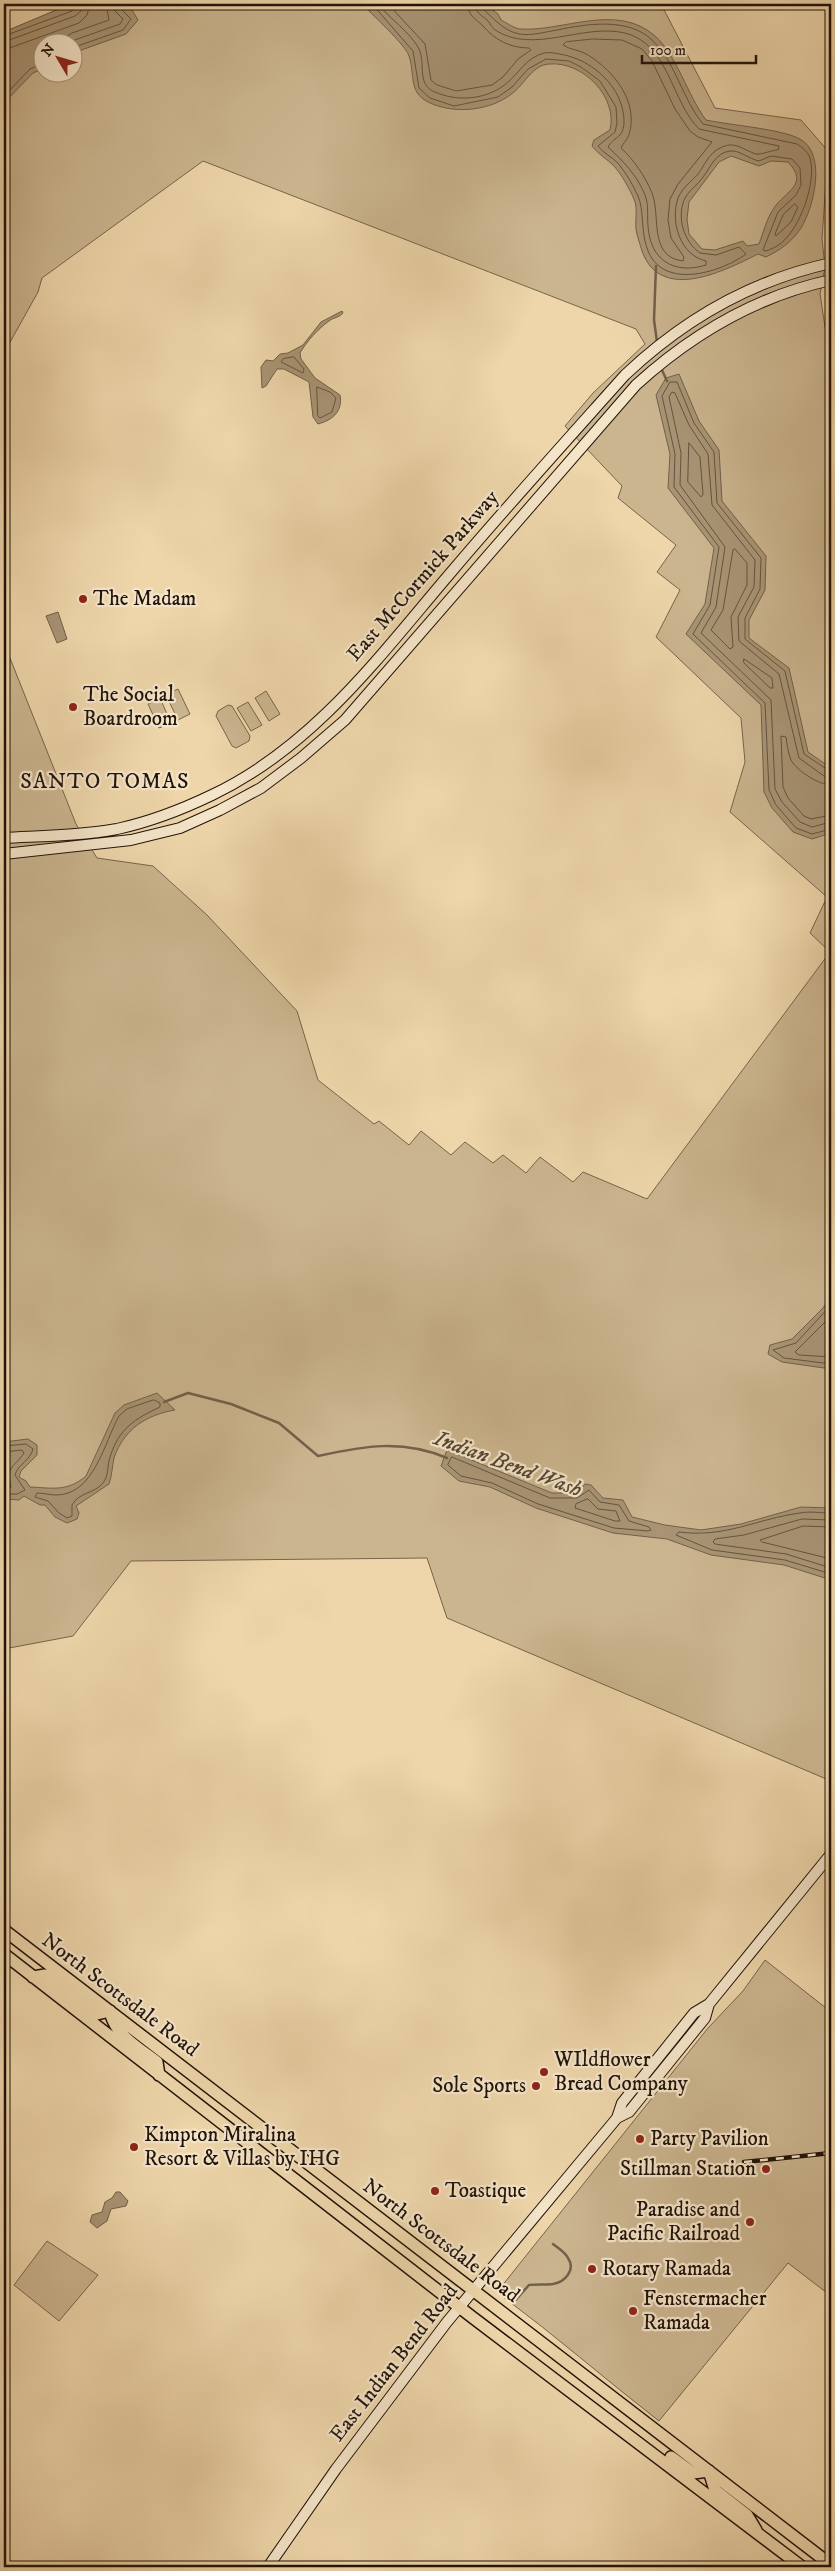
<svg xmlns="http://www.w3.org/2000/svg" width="835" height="2571" font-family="'IM FELL DW Pica',serif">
  <rect width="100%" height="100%" fill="#eed6aa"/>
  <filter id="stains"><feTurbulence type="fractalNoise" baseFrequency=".004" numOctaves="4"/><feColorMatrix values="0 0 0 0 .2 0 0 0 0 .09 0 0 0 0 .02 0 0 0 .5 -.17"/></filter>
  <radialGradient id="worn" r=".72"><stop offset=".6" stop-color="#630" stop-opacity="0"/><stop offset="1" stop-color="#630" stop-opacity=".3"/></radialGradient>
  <!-- green -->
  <path fill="#cbb58f" stroke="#76644c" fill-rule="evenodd" d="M122 4H510L517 8 662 6 715 108 801 120 828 151 822 239 825 267 820 294 831 366V1781L447 1618 427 1558 131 1561 73 1636 4 1649V643L76 824 97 858 153 866 207 915 297 1011 318 1080 374 1124 379 1121 409 1145 421 1131 451 1155 465 1142 493 1163 503 1155 526 1173 540 1157 573 1182 583 1172 647 1199 830 952 810 933 827 897 730 812 745 762 741 718 656 637 680 590 657 572 676 545 618 498 622 486 565 426 593 393 645 344 636 329 203 161 42 278 38 292 4 353V32L66 6ZM42 42H72V72H42Z
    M178 689 190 714 178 720 166 695Z
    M266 691 280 714 269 721 255 698Z
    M160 698 171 723 159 728 148 704Z
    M248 702 262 725 251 731 237 708Z
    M228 705 232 706 250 736 249 741 236 748 232 746 216 716 218 711Z
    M765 1960 831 2012V2296L788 2263 659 2421C606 2380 556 2336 502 2296L501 2287 708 2028 743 1991Z
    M47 2241 98 2275 59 2321 14 2285Z"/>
  <!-- water -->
  <path fill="#a89474" stroke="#72604a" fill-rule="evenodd" d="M121 4 132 10 138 20 126 34 73 53 72 42H42V69L33 73 4 103V32L66 6Z
    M367 4H484L498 14 501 20C507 23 515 29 521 29 562 32 617 2 655 36 676 54 688 96 706 120 729 125 782 129 800 139 827 154 814 207 801 228 792 242 780 250 766 257L758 254C726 270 661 304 642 251 640 244 637 236 636 229 635 219 638 208 634 199 629 188 622 175 614 166 607 159 598 154 592 146L594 140 610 130C618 97 583 61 549 64 533 65 525 83 514 92 492 111 454 115 428 102 408 92 415 73 409 56 406 46 377 19 368 10ZM731 156 759 166 771 161 788 162C810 185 785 191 774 208 767 218 763 233 759 244L747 246 743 241 715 250 702 249 689 234 687 219 689 202 719 162Z
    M342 311 343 313C339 318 334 317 329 321 318 329 307 341 300 353L301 359 315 378 340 395C343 411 333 420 318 424L313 417 309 382 284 369H277L266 386 262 388 261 367 266 360 273 361 280 354 288 353 303 345 321 322Z
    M679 374 699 421 719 450 722 501 766 556 765 590 749 620V638L789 668 808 752 831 768V833L812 839 793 832 772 808 764 792 761 705 686 634 705 604 714 548 668 488 670 454 656 395 666 378Z
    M58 612 67 639 57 643 46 616Z
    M831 1296V1369L782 1362 768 1354 770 1345 792 1339 823 1308Z
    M157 1393 175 1410C146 1415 124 1429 114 1458 112 1467 112 1476 109 1484L76 1506 79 1513 77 1519 67 1523 55 1517 45 1505H40L24 1496 19 1500 4 1499V1442L28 1439 37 1445V1455L21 1471 19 1477 26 1481 30 1487C53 1488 67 1492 86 1476L115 1413 124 1405Z
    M447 1450 552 1493H577L585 1484 591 1485 603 1498 623 1500 632 1517 665 1525 701 1530 741 1524 801 1507 831 1508V1580L784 1565 711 1555 667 1539 613 1533 536 1508 490 1487 459 1481 441 1466Z
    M116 2192H120L128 2201 126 2206 111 2209 107 2221 97 2228 90 2222 92 2215 102 2212 105 2202 112 2198Z"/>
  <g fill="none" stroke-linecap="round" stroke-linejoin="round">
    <!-- shore -->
    <path stroke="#64543f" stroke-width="1" d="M372 4 413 51 419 88 430 98 454 106 498 97 512 87 528 69 546 59 569 61 581 67 600 81 616 107 617 123 615 132 598 146C603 153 612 157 618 163 626 173 633 185 638 196 644 209 641 232 647 248 661 291 720 273 746 254L739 247 716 255 700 253C684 242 676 217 685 198 690 189 698 185 703 177 711 167 715 153 730 151 740 150 749 159 759 161L771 156 792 159 800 168 801 185 796 195 778 212 763 250 766 251C771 249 776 247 780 244 800 229 817 182 810 158 808 152 802 147 797 144L703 124C682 99 676 62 652 40 628 17 586 24 557 30 545 32 531 36 519 34 504 31 493 18 483 9L481 4
      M378 4C389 18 411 33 419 49 426 63 416 85 435 92 457 102 487 100 507 83 520 72 526 58 544 53 549 52 555 53 559 54 591 58 625 88 624 123 623 139 613 137 608 147 623 161 637 175 645 195 649 205 647 216 648 226 650 260 674 275 706 265V261C680 255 670 222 678 198 682 188 691 182 698 174 705 165 708 154 720 148 735 140 743 150 756 154 761 155 772 150 778 150L779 146 699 129C671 101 669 44 625 33 582 23 534 55 495 30 491 27 491 24 488 21 482 15 476 14 475 4
      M388 4 425 44 431 80 437 85 456 91 492 85 503 77 518 59 531 50 529 48C510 48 495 40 483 26 475 18 468 16 468 4
      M4 36 72 11 76 4
      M593 39 622 40 642 49 652 61 675 109 690 131 698 137 712 142 678 184 670 199 668 220 671 238 684 257 683 261C648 257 661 215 652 193 645 176 634 160 621 148 623 143 627 140 629 135 639 102 614 71 588 55 581 50 570 50 563 45L566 42Z
      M4 42 75 16 81 11 82 4
      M58 42 72 33 109 20 106 4
      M69 42 120 24 123 19 115 11 113 4
      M72 48 123 30 131 19 121 9 120 4
      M4 50 79 23 87 15 90 4
      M4 96 30 69 42 64
      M795 204 798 207 791 222 776 236 775 234 783 215Z
      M294 357 304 369 303 373 281 362 283 359Z
      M317 387 330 392 336 398 332 412 320 418 318 416Z
      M689 443 700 457 703 494 701 497 688 482Z
      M735 549 747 563V585L731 617 733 647 730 649 711 630 723 610 733 550Z
      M744 659 772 678 773 688H770L744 663Z
      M831 772 804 754 785 671 745 639V618L760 589 761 558 717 503 714 452 694 423 677 382H670L662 396 675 454 674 487 719 547 710 605 693 634 765 703 769 790 776 805 796 828 812 834 831 829
      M831 778 824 776 799 758 779 674 739 641 738 617 754 587 755 560 712 505 708 454 689 425 675 393 672 392 669 397 681 453 680 485 725 547 716 607 701 633 771 700 775 789 782 802 800 822 812 827 831 822
      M831 785C819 785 797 771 791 760 788 753 787 744 786 737L781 736 783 787 788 798 804 816 811 819 831 815
      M831 1305 796 1343 773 1350 784 1358 831 1364
      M831 1316 795 1352 799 1355 831 1357
      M154 1400 160 1403V1407C135 1419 119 1428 110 1457 107 1465 109 1476 103 1483 94 1494 79 1492 72 1505V1516L67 1518 59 1513 48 1501 35 1497 37 1493C43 1493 50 1495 56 1495 94 1495 104 1443 119 1416L127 1409Z
      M4 1446 26 1444 33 1449C30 1461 18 1464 15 1475L25 1490 17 1494H4
      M4 1452 22 1450 24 1453C14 1468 6 1465 11 1487L4 1488
      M452 1457 550 1498H577L589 1490 600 1502 619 1505 629 1521 649 1527 651 1530 648 1531 614 1528 538 1504 492 1483 461 1476 448 1465Z
      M588 1499 598 1509 616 1511 620 1521H615L575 1508 576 1504Z
      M831 1513C821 1513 810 1511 800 1513 756 1519 726 1538 679 1532L676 1535 712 1550 785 1560 831 1574
      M831 1520 802 1519 744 1535 715 1539 713 1542 715 1544 786 1554 831 1568
      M831 1527 803 1526 760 1540 762 1542 831 1559"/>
    <!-- stream -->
    <path stroke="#72604a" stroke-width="2.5" d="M656 266 654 320 657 342
      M661 368 667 381
      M164 1402 188 1393 231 1404 279 1423 318 1456C364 1446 402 1439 447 1458
      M513 2303 529 2285C537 2284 545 2285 553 2284 565 2282 576 2270 568 2258 565 2252 558 2248 553 2244"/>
    <defs>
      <path id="secondary" d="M4 838C41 836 80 836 117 829 149 822 183 809 212 795 315 746 381 654 453 570 509 504 567 440 625 375 683 320 753 280 831 263
        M4 854 131 840 180 828 220 810 261 788 301 758 345 720 636 385C692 334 757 296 831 280
        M617 2118 629 2112 654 2081 705 2018 709 2004
        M268 2567 336 2469 447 2322 617 2118 622 2103 694 2013 709 2004 831 1854"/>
      <path id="primary" d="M4 1930 831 2565
        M4 1954 472 2317 802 2567
        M33 1977 45 1975 97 2014 110 2011
        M110 2011C115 2036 138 2047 157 2062L159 2075
        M671 2457 693 2473 709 2471
        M709 2471 715 2490 747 2515 756 2530"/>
    </defs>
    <!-- secondary casing -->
    <use href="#secondary" stroke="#20130a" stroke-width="12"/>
    <!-- primary casing -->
    <use href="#primary" stroke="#20130a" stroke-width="14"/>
    <!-- secondary -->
    <use href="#secondary" stroke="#f4e4c8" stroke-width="10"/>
    <!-- primary -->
    <use href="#primary" stroke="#eed6aa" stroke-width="11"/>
    <defs>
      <path id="rail" d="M744 2162 831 2153"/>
    </defs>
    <!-- rail casing -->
    <use href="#rail" stroke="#20130a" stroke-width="4.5"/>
    <!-- rail -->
    <use href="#rail" stroke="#f4e4c8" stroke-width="2.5" stroke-dasharray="8" stroke-linecap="butt"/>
  </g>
  <!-- markers -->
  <g fill="#8f2418" stroke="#f4e4c8" stroke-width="2">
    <circle cx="83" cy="599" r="5"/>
    <circle cx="73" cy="707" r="5"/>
    <circle cx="544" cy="2072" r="5"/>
    <circle cx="536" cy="2086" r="5"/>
    <circle cx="640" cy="2139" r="5"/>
    <circle cx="134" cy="2147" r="5"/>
    <circle cx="766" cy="2169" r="5"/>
    <circle cx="435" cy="2191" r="5"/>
    <circle cx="750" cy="2222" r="5"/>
    <circle cx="592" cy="2269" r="5"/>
    <circle cx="633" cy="2311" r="5"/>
  </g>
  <g text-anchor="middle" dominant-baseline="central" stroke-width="4.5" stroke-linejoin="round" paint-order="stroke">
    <!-- street labels -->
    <g font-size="21" fill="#20130a" stroke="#f4e4c8">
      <text transform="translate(423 576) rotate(-49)">East McCormick Parkway</text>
      <text transform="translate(120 1995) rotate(37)">North Scottsdale Road</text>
      <text transform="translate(441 2241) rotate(37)">North Scottsdale Road</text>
      <text transform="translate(394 2363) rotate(-52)">East Indian Bend Road</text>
    </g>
    <!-- poi labels -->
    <g font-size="21" fill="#20130a" stroke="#f4e4c8" text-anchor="start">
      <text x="93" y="599">The Madam</text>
      <text x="83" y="695">The Social<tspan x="83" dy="24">Boardroom</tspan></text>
      <text x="554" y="2060">WIldflower<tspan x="554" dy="24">Bread Company</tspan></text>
      <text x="526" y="2086" text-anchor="end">Sole Sports</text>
      <text x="144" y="2135">Kimpton Miralina<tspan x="144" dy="24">Resort &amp; Villas by IHG</tspan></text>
      <text x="650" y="2139">Party Pavilion</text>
      <text x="756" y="2169" text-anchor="end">Stillman Station</text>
      <text x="445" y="2191">Toastique</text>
      <text x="740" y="2210" text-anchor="end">Paradise and<tspan x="740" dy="24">Pacific Railroad</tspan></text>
      <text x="602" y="2269">Rotary Ramada</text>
      <text x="643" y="2299">Fenstermacher<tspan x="643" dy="24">Ramada</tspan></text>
    </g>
    <!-- neighbourhood labels -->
    <g font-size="22" letter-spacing="1" fill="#20130a" stroke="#f4e4c8">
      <text x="105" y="781">SANTO TOMAS</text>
    </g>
    <!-- water labels -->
    <g font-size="22" font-style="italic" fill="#564734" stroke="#f4e4c8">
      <text transform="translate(508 1464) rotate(20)">Indian Bend Wash</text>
    </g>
  </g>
  <!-- margin -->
  <rect width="835" height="2571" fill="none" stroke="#eed6aa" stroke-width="20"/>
  <rect x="5" y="5" width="825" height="2561" fill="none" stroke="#20130a" stroke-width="2.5"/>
  <rect x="10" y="10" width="815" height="2551" fill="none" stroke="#20130a"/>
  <!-- north arrow -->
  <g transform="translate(58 58) rotate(308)"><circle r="24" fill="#f4e4c8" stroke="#9f907c"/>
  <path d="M0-4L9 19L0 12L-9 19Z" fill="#8f2418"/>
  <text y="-8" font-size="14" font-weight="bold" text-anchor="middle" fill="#20130a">N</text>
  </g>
  <!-- scale -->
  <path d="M642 55v8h114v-8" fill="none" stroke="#20130a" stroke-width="2.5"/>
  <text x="650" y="55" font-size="15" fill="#20130a" stroke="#f4e4c8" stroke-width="4" paint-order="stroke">100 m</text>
  <rect width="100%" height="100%" filter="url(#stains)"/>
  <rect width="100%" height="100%" fill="url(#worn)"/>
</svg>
